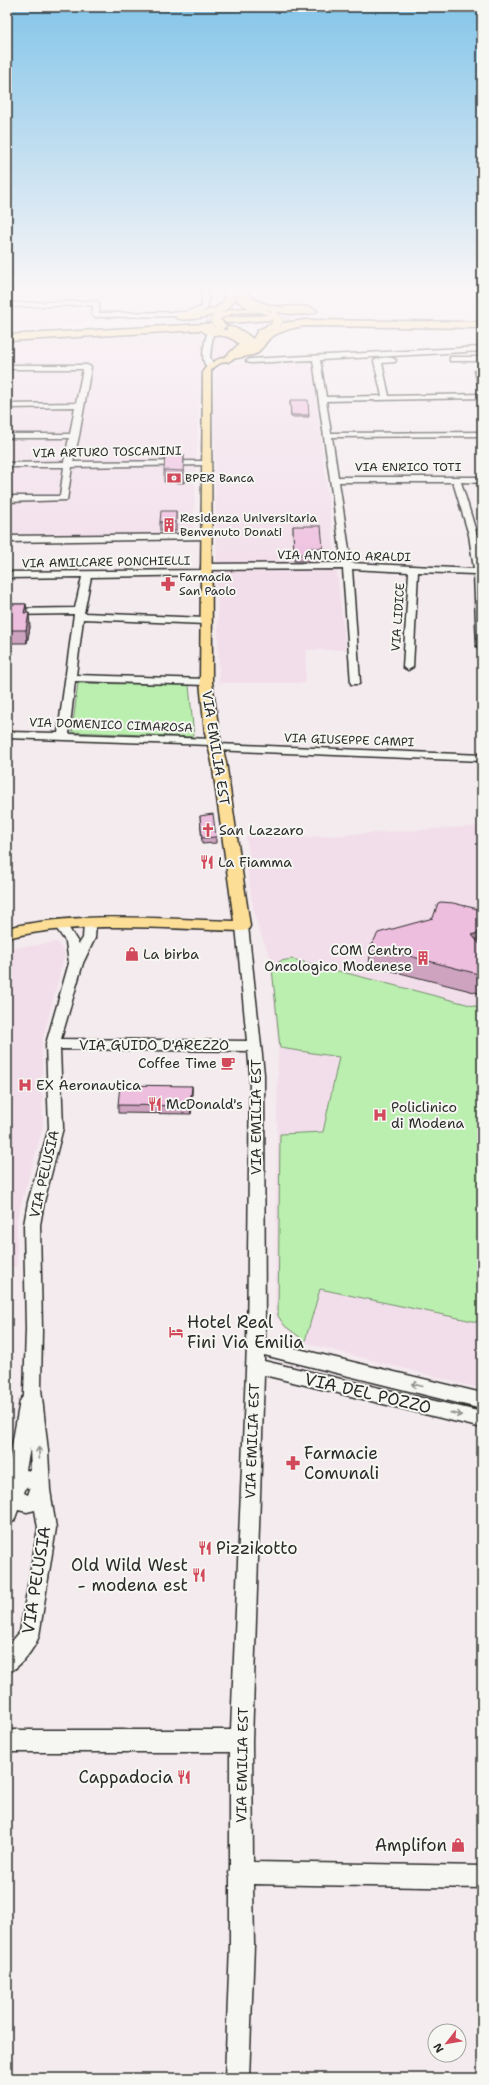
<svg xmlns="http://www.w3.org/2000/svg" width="489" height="2085" font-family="'Shantell Sans',sans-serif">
  <rect width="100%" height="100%" fill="#f4ebee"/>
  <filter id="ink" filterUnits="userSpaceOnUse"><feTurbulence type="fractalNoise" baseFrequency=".025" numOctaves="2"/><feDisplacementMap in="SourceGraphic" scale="8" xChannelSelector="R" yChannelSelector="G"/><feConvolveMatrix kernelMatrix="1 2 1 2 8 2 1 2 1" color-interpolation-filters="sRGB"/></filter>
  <g filter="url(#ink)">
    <!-- built -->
    <path fill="#f2deea" d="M7 288H223L227 297 225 302 213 310 183 316 89 322 7 330Z
      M205 331 224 334 238 343 239 345 232 352 205 364 201 368 193 533 7 535V340Z
      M307 359 312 362 346 650H307L305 683H219L214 422 215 380 217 369 228 364Z
      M482 826V1389L306 1343 284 1327 275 1315 278 1047 270 957 258 927 252 901 247 866 250 862 246 836 292 838Z
      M57 942 65 954 42 1043 43 1127 17 1219V1266L7 1268V949Z"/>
    <!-- green -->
    <path fill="#bbefaf" stroke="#738d6d" d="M78 683 189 685 194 737 72 732Z
      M292 959 482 1008V1323L320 1289 305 1341 285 1326 278 1316 280 1134 323 1132 339 1057 280 1048 272 968 280 961Z"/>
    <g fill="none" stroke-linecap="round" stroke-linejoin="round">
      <!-- highway-tunnel -->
      <path stroke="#ccc5c7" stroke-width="10" stroke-dasharray="10 5" stroke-linecap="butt" d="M269 321H290
        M205 324 230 323"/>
      <defs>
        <path id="minor" d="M202 288H208V308L200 313 186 316 95 317 92 315 93 305 7 307V303L96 301 99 303V313L186 312 202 307Z
          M210 331 213 333 210 357 214 367 210 369C198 364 205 343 207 333Z
          M482 347V351L320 360 326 397 382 396 374 361C379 357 391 356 396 360L395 362 382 363 389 396 482 394V398L326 401 331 433 482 432V436L332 437 338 477H482V483L461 482 477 535 482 562V650L477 647 474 574 418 572 413 667 408 670 403 667 409 572 352 569 360 682 359 684H351L343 569 206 570 201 567 206 564 342 563 313 360 250 363 246 361 250 359ZM339 482H453L469 535 474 569 351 563Z
          M450 357H482V361H450Z
          M7 365H87L91 367 79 436 73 462 207 461 211 463 207 465 72 467 67 500 7 502V496H60L64 467H7V463L64 462 69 438H7V434H70L75 407 7 408V404L76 403 83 369H7Z
          M475 371 482 373V387L478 385Z
          M206 534 209 535V539L7 542V536Z
          M206 570 211 573 209 575 91 577 84 613 205 618 210 621 205 624 83 619 76 675 206 679 211 682 206 685 75 681 69 734 213 739 217 740V744L482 755V761L215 750 211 749V745L7 738V732L58 733 74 614 7 615V609L75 608 82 577 7 578V572Z
          M90 919 96 923 95 938 83 963 61 1039 247 1041 236 926 242 922 248 926 264 1074 265 1341 482 1393V1409L264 1355V1361L482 1412V1428L264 1375 252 1741 253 1862 482 1866V1888L253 1884 254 1945 249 2078H225L230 1945V1877L229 1873 230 1869V1752H7V1730H231L247 1346 250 1074 248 1051 60 1049 63 1128 44 1202 40 1225 42 1329 41 1389 48 1451 50 1490 56 1528 39 1636C34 1649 20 1668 7 1673V1647L20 1632 38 1528 35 1510 27 1512 18 1510 14 1521 7 1524V1473L20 1401 24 1395 26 1329 24 1225 28 1202 49 1128 46 1044 69 963 66 942 54 925 55 922H65L79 944 83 938 84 923ZM30 1448 31 1471 26 1470ZM26 1487 30 1489 28 1495 24 1493Z"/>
        <path id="major" d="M231 288H239L247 301 278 315 274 317 259 312 233 313 220 319H214V315L232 309 249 308 238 302Z
          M276 322H279V326L263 335 261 348 258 353C244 359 221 357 211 371L212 682 219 733 226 762 250 926 248 930 242 931C165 929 82 920 7 938V928C80 911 159 919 234 921L212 762 205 733 200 682 203 371C215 353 243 358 246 342L227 331V327C236 326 246 333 253 339L258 330Z"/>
        <path id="highway" d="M222 288H230L235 299C232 304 229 308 224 311 216 315 182 324 175 317L177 315C193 311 215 315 225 299Z
          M235 288H243C266 319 305 299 317 311 308 320 260 310 249 304 243 300 238 294 235 288Z
          M268 315 273 318 271 320 227 323 222 320 227 317Z
          M306 320 482 322V328L306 326C295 327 280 331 270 338 265 342 264 349 257 351L252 348 264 334 274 329H267V325Z
          M222 323 227 326 222 329 240 335 249 344 245 351 228 362 223 359 239 344C227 331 210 339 201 330L7 341V335Z"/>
      </defs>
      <!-- minor casing -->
      <use href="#minor" stroke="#2b2b2b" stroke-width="3"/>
      <!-- major casing -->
      <use href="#major" stroke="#2b2b2b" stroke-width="3"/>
      <!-- highway casing -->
      <use href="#highway" stroke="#2b2b2b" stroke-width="3"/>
      <!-- minor -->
      <use href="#minor" fill="#f6f6f2" fill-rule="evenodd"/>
      <!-- major -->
      <use href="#major" fill="#fcde96" fill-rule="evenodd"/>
      <!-- highway -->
      <use href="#highway" fill="#fcde96" fill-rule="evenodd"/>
      <defs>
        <path id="major-bridge" d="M274 315 278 321 276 324
          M217 317 215 320 219 325"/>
      </defs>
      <!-- major-bridge casing -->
      <use href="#major-bridge" stroke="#2b2b2b" stroke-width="10" stroke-linecap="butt"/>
      <!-- major-bridge -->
      <use href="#major-bridge" stroke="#fcde96" stroke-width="9"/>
    </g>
    <!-- wall -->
    <path fill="#cda3c0" stroke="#2b2b2b" d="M290 402 309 415V417H291Z
      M184 467V483L164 482V470Z
      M176 511V531H160V522Z
      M293 526 323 548 322 555H309V561H294Z
      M7 604H26L27 613 30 627 27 643H7Z
      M200 816 216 837V843L202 844Z
      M482 910V994L369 965 371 946Z
      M192 1086V1094L191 1114 118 1113V1105Z"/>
    <!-- shaded-wall -->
    <path fill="#a7859c" stroke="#2b2b2b" d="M184 455V483L183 471Z
      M26 604 28 617 24 613Z
      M29 613 30 627 27 643 26 630Z
      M482 931V948L472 935Z
      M192 1086V1094L191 1114 190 1106Z"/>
    <!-- building -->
    <path fill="#eebedf" stroke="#2b2b2b" d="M290 400H308L309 415H291Z
      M165 455H184L183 471 164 470Z
      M161 511H176V522H160Z
      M293 526H321L323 548H308L309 554H294Z
      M7 604H26L24 613H29L26 630H7Z
      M213 814 216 837 202 838 200 816Z
      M441 902 453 903 482 910V931L472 935 482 947V975L371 946 378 933 433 918 438 903Z
      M120 1085 192 1086 190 1106 118 1105Z"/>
    <!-- one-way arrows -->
    <defs><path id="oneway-shaft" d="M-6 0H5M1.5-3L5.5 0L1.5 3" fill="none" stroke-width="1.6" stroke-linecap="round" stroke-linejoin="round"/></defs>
    <g stroke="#90908e">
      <use href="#oneway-shaft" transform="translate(417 1385) rotate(-166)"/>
      <use href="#oneway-shaft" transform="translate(456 1414) rotate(13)"/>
      <use href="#oneway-shaft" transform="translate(39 1453) rotate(-94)"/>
    </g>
  </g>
  <!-- sky -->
  <linearGradient id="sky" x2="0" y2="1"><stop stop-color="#84c5e9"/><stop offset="0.5" stop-color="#faf6f7"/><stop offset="1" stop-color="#faf6f7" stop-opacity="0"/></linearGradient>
  <rect width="489" height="580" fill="url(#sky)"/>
  <!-- icons -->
  <defs>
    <symbol id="bank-bare" viewBox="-9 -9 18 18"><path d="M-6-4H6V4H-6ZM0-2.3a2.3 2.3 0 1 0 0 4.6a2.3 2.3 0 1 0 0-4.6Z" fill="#d1495b" stroke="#f6f6f2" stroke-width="2.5" paint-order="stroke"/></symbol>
    <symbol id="building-bare" viewBox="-9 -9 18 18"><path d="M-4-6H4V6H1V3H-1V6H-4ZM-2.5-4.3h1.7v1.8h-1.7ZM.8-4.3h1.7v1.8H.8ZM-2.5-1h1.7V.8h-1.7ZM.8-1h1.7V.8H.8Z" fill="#d1495b" stroke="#f6f6f2" stroke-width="2.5" paint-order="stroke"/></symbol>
    <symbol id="pharmacy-bare" viewBox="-9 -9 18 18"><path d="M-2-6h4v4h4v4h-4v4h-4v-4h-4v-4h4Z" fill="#d1495b" stroke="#f6f6f2" stroke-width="2.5" paint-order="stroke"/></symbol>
    <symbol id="church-bare" viewBox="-9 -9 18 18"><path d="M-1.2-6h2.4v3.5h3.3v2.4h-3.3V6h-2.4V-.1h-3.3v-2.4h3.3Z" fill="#d1495b" stroke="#f6f6f2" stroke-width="2.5" paint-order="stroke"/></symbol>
    <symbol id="restaurant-bare" viewBox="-9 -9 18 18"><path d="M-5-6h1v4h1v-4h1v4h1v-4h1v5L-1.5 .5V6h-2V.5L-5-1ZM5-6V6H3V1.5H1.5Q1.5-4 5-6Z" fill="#d1495b" stroke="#f6f6f2" stroke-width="2.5" paint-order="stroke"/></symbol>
    <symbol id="shop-bare" viewBox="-9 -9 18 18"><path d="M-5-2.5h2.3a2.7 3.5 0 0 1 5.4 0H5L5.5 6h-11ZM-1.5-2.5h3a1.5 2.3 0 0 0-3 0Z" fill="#d1495b" stroke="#f6f6f2" stroke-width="2.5" paint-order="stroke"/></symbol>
    <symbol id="cafe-bare" viewBox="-9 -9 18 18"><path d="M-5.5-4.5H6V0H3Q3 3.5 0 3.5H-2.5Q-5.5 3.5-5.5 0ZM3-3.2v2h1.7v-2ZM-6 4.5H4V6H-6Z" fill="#d1495b" stroke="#f6f6f2" stroke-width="2.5" paint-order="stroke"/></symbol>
    <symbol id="hospital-bare" viewBox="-9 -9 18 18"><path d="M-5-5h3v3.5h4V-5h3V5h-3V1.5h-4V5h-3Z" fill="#d1495b" stroke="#f6f6f2" stroke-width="2.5" paint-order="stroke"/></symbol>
    <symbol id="hotel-bare" viewBox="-9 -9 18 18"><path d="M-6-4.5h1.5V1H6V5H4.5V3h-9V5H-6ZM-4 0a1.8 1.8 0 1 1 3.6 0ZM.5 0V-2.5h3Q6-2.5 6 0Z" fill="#d1495b" stroke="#f6f6f2" stroke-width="2.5" paint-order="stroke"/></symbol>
  </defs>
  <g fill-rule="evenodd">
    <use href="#bank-bare" x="164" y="468" width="20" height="20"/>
    <use href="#building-bare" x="159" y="515" width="20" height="20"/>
    <use href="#pharmacy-bare" x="158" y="574" width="20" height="20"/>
    <use href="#church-bare" x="198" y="820" width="20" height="20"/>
    <use href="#restaurant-bare" x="197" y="852" width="20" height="20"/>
    <use href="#shop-bare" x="122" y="944" width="20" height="20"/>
    <use href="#building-bare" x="413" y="948" width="20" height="20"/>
    <use href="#cafe-bare" x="218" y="1053" width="20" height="20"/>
    <use href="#hospital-bare" x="15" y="1075" width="20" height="20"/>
    <use href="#restaurant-bare" x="145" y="1094" width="20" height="20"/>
    <use href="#hospital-bare" x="370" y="1105" width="20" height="20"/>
    <use href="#hotel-bare" x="166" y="1322" width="20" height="20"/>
    <use href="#pharmacy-bare" x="283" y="1453" width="20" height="20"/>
    <use href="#restaurant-bare" x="195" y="1538" width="20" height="20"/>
    <use href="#restaurant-bare" x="189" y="1565" width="20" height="20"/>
    <use href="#restaurant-bare" x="174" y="1767" width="20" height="20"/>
    <use href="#shop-bare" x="448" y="1835" width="20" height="20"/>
  </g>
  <g text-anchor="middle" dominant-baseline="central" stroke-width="4" stroke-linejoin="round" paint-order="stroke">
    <!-- far-street labels -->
    <g font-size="12" fill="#2b2b2b" stroke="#f6f6f2">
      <text transform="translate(107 452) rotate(-1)">VIA ARTURO TOSCANINI</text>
      <text x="408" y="467">VIA ENRICO TOTI</text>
      <text transform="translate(344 556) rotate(1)">VIA ANTONIO ARALDI</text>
      <text transform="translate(106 562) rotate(-1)">VIA AMILCARE PONCHIELLI</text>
      <text transform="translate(398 617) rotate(-86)">VIA LIDICE</text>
      <text transform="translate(111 725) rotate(2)">VIA DOMENICO CIMAROSA</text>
      <text transform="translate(349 740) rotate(2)">VIA GIUSEPPE CAMPI</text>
    </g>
    <!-- far-poi labels -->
    <g font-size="12" fill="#2b2b2b" stroke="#f6f6f2" text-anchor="start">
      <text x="185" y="478">BPER Banca</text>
      <text x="180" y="518">Residenza Universitaria<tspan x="180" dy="14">Benvenuto Donati</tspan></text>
      <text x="179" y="577">Farmacia<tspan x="179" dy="14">San Paolo</tspan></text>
    </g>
    <!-- street labels -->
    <g font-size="14" fill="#2b2b2b" stroke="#f6f6f2">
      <text transform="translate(216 748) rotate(81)">VIA EMILIA EST</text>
      <text x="154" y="1045">VIA GUIDO D'AREZZO</text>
      <text transform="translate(256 1117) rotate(-90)">VIA EMILIA EST</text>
      <text transform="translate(44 1174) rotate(-77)">VIA PELUSIA</text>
      <text transform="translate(252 1441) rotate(-88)">VIA EMILIA EST</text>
      <text transform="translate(242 1765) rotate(-89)">VIA EMILIA EST</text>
    </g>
    <!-- poi labels -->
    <g font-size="14" fill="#2b2b2b" stroke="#f6f6f2" text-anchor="start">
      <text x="219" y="830">San Lazzaro</text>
      <text x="218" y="862">La Fiamma</text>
      <text x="412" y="950" text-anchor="end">COM Centro<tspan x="412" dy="16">Oncologico Modenese</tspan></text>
      <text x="143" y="954">La birba</text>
      <text x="217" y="1063" text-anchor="end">Coffee Time</text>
      <text x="36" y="1085">EX Aeronautica</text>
      <text x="166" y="1104">McDonald's</text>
      <text x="391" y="1107">Policlinico<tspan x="391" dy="16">di Modena</tspan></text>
    </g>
    <!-- near-poi labels -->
    <g font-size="17" fill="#2b2b2b" stroke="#f6f6f2" text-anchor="start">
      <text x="187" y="1322">Hotel Real<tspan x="187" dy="20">Fini Via Emilia</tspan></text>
      <text x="304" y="1453">Farmacie<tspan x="304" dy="20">Comunali</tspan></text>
      <text x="216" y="1548">Pizzikotto</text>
      <text x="188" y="1565" text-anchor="end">Old Wild West<tspan x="188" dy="20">- modena est</tspan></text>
      <text x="173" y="1777" text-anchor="end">Cappadocia</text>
      <text x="447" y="1845" text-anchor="end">Amplifon</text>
    </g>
    <!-- near-street labels -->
    <g font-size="17" fill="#2b2b2b" stroke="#f6f6f2">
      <text transform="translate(368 1393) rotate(13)">VIA DEL POZZO</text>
      <text transform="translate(36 1580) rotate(-81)">VIA PELUSIA</text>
    </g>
  </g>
  <!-- margin -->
  <rect width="489" height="2085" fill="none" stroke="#f6f6f2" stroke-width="24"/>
  <rect x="12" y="12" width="465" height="2061" fill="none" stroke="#2b2b2b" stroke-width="1.5" filter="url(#ink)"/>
  <!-- north arrow -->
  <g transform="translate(447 2043) rotate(239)"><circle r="19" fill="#f6f6f2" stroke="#a5a5a2"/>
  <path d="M0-3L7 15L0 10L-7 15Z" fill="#d1495b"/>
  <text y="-6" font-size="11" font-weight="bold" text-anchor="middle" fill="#2b2b2b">N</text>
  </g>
</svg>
